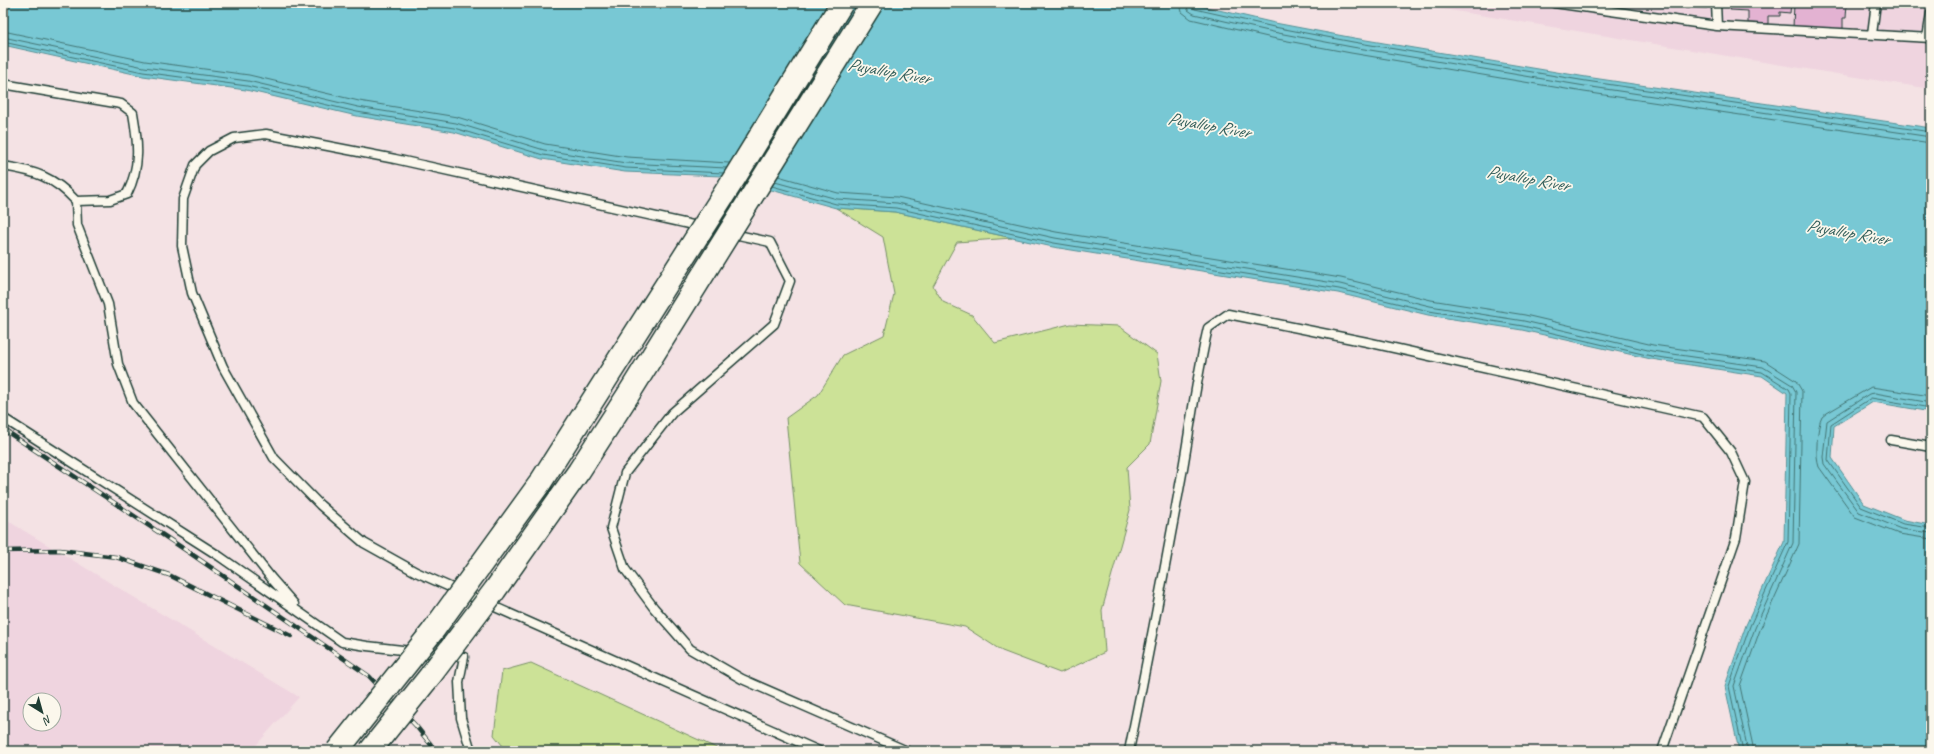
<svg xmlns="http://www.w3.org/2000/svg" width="1934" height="754" font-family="Caveat,sans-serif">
  <rect width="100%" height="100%" fill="#f4e2e4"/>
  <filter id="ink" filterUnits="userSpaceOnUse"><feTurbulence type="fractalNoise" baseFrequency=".025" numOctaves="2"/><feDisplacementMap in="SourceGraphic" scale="8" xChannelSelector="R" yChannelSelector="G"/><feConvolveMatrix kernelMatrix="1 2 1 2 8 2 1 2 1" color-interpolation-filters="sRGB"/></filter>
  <g filter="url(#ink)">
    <!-- built -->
    <path fill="#efd4df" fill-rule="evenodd" d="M1407 3H1931V89L1788 66Z
      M3 518 299 697 251 751H3ZM30 700H54V724H30Z"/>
    <!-- green -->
    <path fill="#cce297" stroke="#769066" d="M836 208 895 212 1012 238 957 242 933 286 943 302 972 315 995 343 1070 324 1119 326 1157 354 1161 381 1150 444 1127 467 1130 510 1102 610 1105 652 1060 673 1002 651 965 627 845 605 800 563 786 418 818 395 843 355 884 335 894 294 883 237Z
      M531 663 723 751H507L494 735 502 671Z"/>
    <!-- water -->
    <path fill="#78c8d4" stroke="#549094" d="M3 3H1170L1197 5 1275 23 1354 38 1586 77 1931 128V412L1873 402 1834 426 1832 458 1864 504 1904 520 1931 525V751H1739L1725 686 1746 625 1784 542 1787 393 1762 376 1651 359 1522 330 1428 315 1338 293 1053 247 895 212 836 208 721 176 625 172 542 159 454 132 357 116 246 90 143 76 3 45Z"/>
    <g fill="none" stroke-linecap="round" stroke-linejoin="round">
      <!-- shore -->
      <path stroke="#437574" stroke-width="1" d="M1180 3 1182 12 1191 19 1272 38 1351 53 1584 92 1931 143
        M1186 3 1188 10 1194 14 1273 32 1352 47 1585 86 1931 137
        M1191 3 1192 7 1195 9 1274 27 1353 42 1586 81 1931 132
        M3 31 145 61 249 75 359 101 457 117 545 144 627 157 729 163
        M3 37 144 67 248 81 358 107 456 123 544 150 626 163 726 168
        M3 42 143 72 247 86 357 112 454 128 543 155 626 168 723 173
        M778 176 838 193 897 197 1056 232 1341 278 1431 300 1525 315 1653 345 1765 361 1796 381 1802 391 1799 544 1760 630 1740 686 1754 751
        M775 182 837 199 897 203 1055 238 1340 284 1430 306 1524 321 1652 351 1763 367 1792 385 1796 392 1793 543 1755 628 1734 686 1748 751
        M772 186 836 204 896 208 1054 243 1339 289 1429 311 1523 326 1651 356 1762 372 1789 389 1791 393 1788 542 1750 626 1729 686 1743 751
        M1931 396 1871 387 1827 413 1822 417C1817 426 1815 457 1819 467L1855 517 1899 534 1931 539
        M1931 403 1875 393 1869 394 1827 421 1823 457 1824 464 1859 512 1901 529 1931 533
        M1931 408 1871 398 1831 424 1828 460 1861 507 1903 524 1931 528"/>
    </g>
    <!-- building -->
    <path fill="#e3b2d2" stroke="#1f3d34" d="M1629 3H1707V8L1629 5Z
      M1731 3H1791L1790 13 1780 12V16H1768V24L1748 23V11L1730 10Z
      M1794 3H1847L1846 18H1843V29L1793 28Z"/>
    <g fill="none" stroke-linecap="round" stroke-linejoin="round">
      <defs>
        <path id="lane" d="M1554 3 1717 26 1931 38
          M1716 3 1717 26
          M1872 34 1876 3
          M1927 38 1931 13
          M3 84 121 104 133 113C138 142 141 166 127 194L110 200 76 201
          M3 166C35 171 54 177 76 201L77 225 108 304 118 364 133 403 272 579 294 604
          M3 418 219 556 342 642 367 646 464 657 459 682 461 718 471 751
          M1891 440 1931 447
          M819 751 416 572 364 543 320 505 274 458 223 367 192 293 182 246 183 199 195 165 209 151 234 138 266 134 395 159 770 242 790 281 774 324 672 413 625 473 611 528 625 569 654 608 690 649 742 679 907 751
          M1129 751C1148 657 1166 563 1183 468 1191 422 1197 375 1208 328L1228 314 1367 342 1703 417 1731 452 1745 482 1736 538 1662 751"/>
      </defs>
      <!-- lane casing -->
      <use href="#lane" stroke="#1f3d34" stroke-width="11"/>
      <!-- lane -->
      <use href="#lane" stroke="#fbf7ec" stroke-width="8"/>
      <defs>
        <path id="rail" d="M3 429 190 553 369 676 416 726 436 751
          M3 551 60 550 116 557 169 575 291 636"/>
      </defs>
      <!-- rail casing -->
      <use href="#rail" stroke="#1f3d34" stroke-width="4.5"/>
      <!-- rail -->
      <use href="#rail" stroke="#fbf7ec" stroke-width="3" stroke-dasharray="9" stroke-linecap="butt"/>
      <defs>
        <path id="highway-bridge" d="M337 751 432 632 540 483 735 177 842 3
          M370 751 430 676 495 590 579 471 628 395 872 3"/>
      </defs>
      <!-- highway-bridge casing -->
      <use href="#highway-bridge" stroke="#1f3d34" stroke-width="25" stroke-linecap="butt"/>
      <!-- highway-bridge -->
      <use href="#highway-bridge" stroke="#fbf7ec" stroke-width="22"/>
    </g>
  </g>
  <g text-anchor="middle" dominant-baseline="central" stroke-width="3.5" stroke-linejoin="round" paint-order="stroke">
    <!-- water labels -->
    <g font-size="18" font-style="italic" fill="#35605c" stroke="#fbf7ec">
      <text transform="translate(889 71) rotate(10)">Puyallup River</text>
      <text transform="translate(1209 125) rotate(10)">Puyallup River</text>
      <text transform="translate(1528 178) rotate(10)">Puyallup River</text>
      <text transform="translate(1848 232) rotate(10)">Puyallup River</text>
    </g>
  </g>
  <!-- margin -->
  <rect width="1934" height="754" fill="none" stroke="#fbf7ec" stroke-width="16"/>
  <rect x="8" y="8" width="1918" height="738" fill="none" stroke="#1f3d34" stroke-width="1.5" filter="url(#ink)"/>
  <!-- north arrow -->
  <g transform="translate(42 712) rotate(143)"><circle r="19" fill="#fbf7ec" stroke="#a3ada2"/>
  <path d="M0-3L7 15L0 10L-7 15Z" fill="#1f3d34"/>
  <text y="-6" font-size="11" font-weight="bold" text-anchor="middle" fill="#1f3d34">N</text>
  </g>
</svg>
